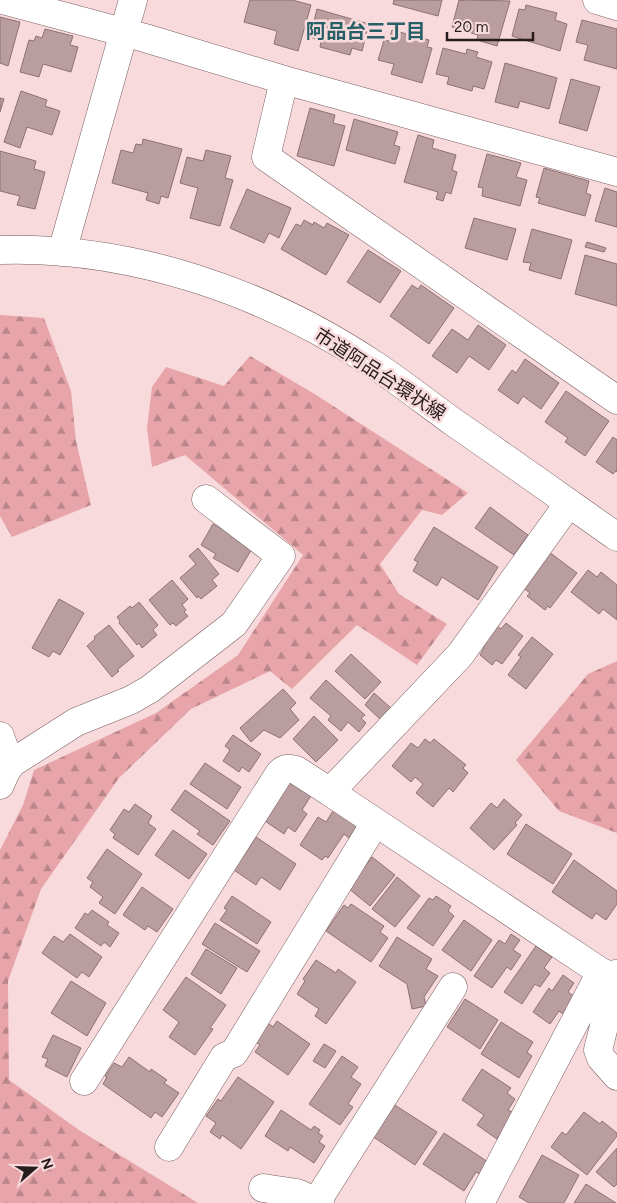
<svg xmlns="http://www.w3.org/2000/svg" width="617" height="1203" font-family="Figtree,'Noto Sans JP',sans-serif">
  <defs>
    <pattern id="forest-firs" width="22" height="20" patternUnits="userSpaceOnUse" patternTransform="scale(1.25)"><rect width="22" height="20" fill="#e7a5a9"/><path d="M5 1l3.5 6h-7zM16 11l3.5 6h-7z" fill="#bb8689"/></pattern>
  </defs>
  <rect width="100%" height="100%" fill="#f8dadc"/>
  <!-- forest -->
  <path fill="url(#forest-firs)" d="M0 315 44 318 71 391 76 441 91 505 12 537 0 516Z
    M250 356 313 393 468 493 442 515 422 510 380 564 399 594 447 624 417 665 357 625 292 689 270 671 191 709 119 778 41 889 8 981 9 1080 79 1130 198 1203H0V850L23 805 34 770 156 713 238 655 303 555 185 455 152 467 147 428 152 387 166 367 224 386Z
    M617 661V833L559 811 516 760 588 674Z"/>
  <!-- building -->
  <path fill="#ba9e9f" stroke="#8c7173" d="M250 0H292L311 5 298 51 274 44 277 31 244 22Z
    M394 0H442L438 16 393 4Z
    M459 0 466 1 467 0 510 1 497 46 477 40 478 35 452 27Z
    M526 5 557 13 555 20 567 24 560 51 512 36 519 9 525 10Z
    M317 9 369 24 362 51 352 48 350 55 320 47 321 41 310 37Z
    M0 17 20 22 8 66 0 63Z
    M582 20 617 29V69L584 60 588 45 576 42Z
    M45 29 73 36 70 45 78 47 71 72 43 64 39 77 20 72 29 40 34 41 36 36 42 38Z
    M392 30 429 40 427 47 432 48 422 83 391 74 394 64 378 60 384 40 389 41Z
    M443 48 466 54 467 49 478 52 476 57 492 62 484 89 473 86 472 91 447 84 449 77 436 74Z
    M505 63 557 78 549 109 520 101 518 108 495 102Z
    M571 79 600 87 587 131 559 123Z
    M21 91 47 100 45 106 60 111 52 135 27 127 20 148 4 142Z
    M0 98 4 99 0 112Z
    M310 108 335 115 333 123 345 126 334 166 297 156Z
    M354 119 398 132 394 145 400 147 395 164 346 150Z
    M418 135 434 140 432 148 456 155 452 170 457 172 451 194 446 192 443 201 436 199 438 192 404 182Z
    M143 139 182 149 168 198 161 196 159 204 146 200 148 193 112 183 121 150 133 153 136 144 142 145Z
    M206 150 231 156 225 178 233 180 220 226 190 218 198 188 180 183 187 157 203 161Z
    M0 151 36 161 34 169 45 172 35 209 17 205 20 196 0 191Z
    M487 154 521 163 516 177 527 180 520 206 482 196 483 188 478 187Z
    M544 168 589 181 586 193 591 195 585 216 538 203 540 198 536 197Z
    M605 188 617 192V227L595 221Z
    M247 189 291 208 279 238 269 233 264 243 230 228Z
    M474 218 516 229 507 260 465 248Z
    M304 220 313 225 314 222 324 228 327 223 349 235 326 275 281 249 296 224 301 226Z
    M532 229 572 240 561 279 529 270 531 263 523 262Z
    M587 242 606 248 604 252 585 247Z
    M368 250 401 271 380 303 347 282Z
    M585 255 617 264V306L575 294Z
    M412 285 418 289 421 285 454 308 429 344 390 316Z
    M478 325 506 345 489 370 469 356 457 373 432 356 452 329 468 340Z
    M525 359 559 383 541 409 523 396 518 404 498 390 512 370 516 373Z
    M566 391 609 421 585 456 565 442 568 438 545 422Z
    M613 437 617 440V472L616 471 613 474 596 462Z
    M490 507 528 535 514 555 475 528Z
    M213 524 253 547 238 572 213 558 216 554 201 545Z
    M434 527 498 567 478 600 442 577 437 586 413 571 418 562 414 560Z
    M198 548 219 574 212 580 217 586 201 599 198 596 197 598 180 578 196 564 189 556Z
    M549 552 577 573 550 608 548 606 545 610 527 596 530 593 522 587Z
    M588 570 597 577 601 572 617 585V620L603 609 599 614 571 592Z
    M172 580 188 599 182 605 186 610 184 612 188 616 176 626 173 623 170 625 149 600Z
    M59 599 84 613 60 655 53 651 49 657 32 648Z
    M139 602 158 625 153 630 157 635 142 648 139 643 137 645 119 623 120 621 117 617 130 606 132 608Z
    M506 623 523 636 502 664 496 660 492 665 480 655 484 648 482 646 497 626 501 629Z
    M109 625 134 656 117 670 119 671 112 677 87 646 95 639 94 637Z
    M532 637 553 654 526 689 508 675 521 657 518 655Z
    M351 654 381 682 365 699 335 671Z
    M326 680 365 715 361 718 366 723 359 732 348 722 341 731 328 720 331 716 310 698Z
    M283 689 296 703 290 709 299 720 280 738 264 730 251 742 240 728Z
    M374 693 391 708 381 720 365 705Z
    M314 716 338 740 316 762 293 739Z
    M233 735 261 754 249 772 242 767 239 772 223 761 230 750 225 746Z
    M425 739 430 743 434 739 466 765 463 768 468 773 453 792 449 788 433 807 416 793 423 784 415 777 411 782 392 766 411 743 418 748Z
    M205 763 241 787 227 809 190 784Z
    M289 779 312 794 302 810 307 814 295 832 288 827 284 834 262 819Z
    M185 790 230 821 213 845 197 834 200 831 171 810Z
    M504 799 522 815 515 823 517 825 494 850 470 828 491 803 497 808Z
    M135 804 152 816 148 823 156 829 138 855 113 838 115 834 110 830 124 809 129 812Z
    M335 808 358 824 349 838 344 834 328 858 325 856 322 860 300 845 318 817 326 822Z
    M526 824 572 854 553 884 507 854Z
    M173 830 207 854 189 879 155 855Z
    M256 837 296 864 280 890 261 877 256 885 234 870Z
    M107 849 142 874 115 914 99 903 103 897 90 887 93 882 87 878Z
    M372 857 395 875 370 906 348 888Z
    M574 860 617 891V904L606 920 596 913 592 919 552 892Z
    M397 877 420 896 395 927 372 909Z
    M142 887 173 909 157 932 148 926 145 930 123 915Z
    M232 896 271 922 257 944 220 920 227 910 224 908Z
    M436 896 451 906 448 911 454 916 433 946 407 928 429 898 433 900Z
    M351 904 384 926 380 932 388 938 371 962 326 931 344 905 348 908Z
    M92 910 109 922 107 925 119 933 110 947 104 942 101 946 75 928 85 913 88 915Z
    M464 920 492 940 471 971 442 950Z
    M215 923 260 951 247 972 202 944Z
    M70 934 102 957 89 977 82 972 77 978 42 953 54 936 63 942Z
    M511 934 520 940 513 950 521 955 511 970 507 967 492 988 474 976 499 940 505 944Z
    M397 937 432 959 426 969 438 976 424 997 426 1006 412 1009 407 984 379 966Z
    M536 946 552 957 544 968 550 973 540 987 535 984 522 1004 504 992Z
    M206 949 237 968 221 994 191 974Z
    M316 960 336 973 338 969 356 982 326 1024 315 1016 319 1009 297 994 305 981 303 979Z
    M563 975 574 983 568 992 575 997 563 1014 559 1011 550 1024 533 1012 549 988 552 991Z
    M186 977 226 1005 210 1028 213 1029 195 1055 169 1037 179 1022 163 1010Z
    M71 981 106 1003 87 1036 51 1013Z
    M465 999 498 1020 480 1049 447 1027Z
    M277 1021 310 1044 288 1075 255 1052 260 1045 256 1042 268 1023 273 1027Z
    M501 1022 533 1042 527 1052 532 1056 519 1078 481 1054Z
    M53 1035 81 1048 67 1077 45 1066 48 1059 42 1057Z
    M324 1044 336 1051 325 1068 313 1061Z
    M342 1056 358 1067 351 1077 361 1084 348 1104 353 1107 340 1125 309 1104Z
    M129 1057 150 1072 151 1069 167 1080 164 1083 179 1093 162 1117 155 1112 151 1118 103 1084 107 1077 105 1076 114 1063 122 1067Z
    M482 1069 511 1088 507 1093 515 1099 508 1110 514 1113 497 1139 477 1125 484 1115 462 1100Z
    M238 1077 274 1102 241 1149 222 1135 220 1139 210 1132 216 1123 206 1116 218 1099 221 1101Z
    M393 1104 437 1132 415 1165 372 1136Z
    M281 1110 311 1130 314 1126 320 1130 318 1133 323 1136 319 1142 325 1146 314 1163 290 1147 288 1151 265 1136Z
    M584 1112 600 1124 602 1121 617 1133V1136L587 1175 551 1147 562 1132 566 1135Z
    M444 1133 488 1162 480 1174 476 1172 464 1191 423 1164Z
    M617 1148V1184L614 1187 596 1172Z
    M542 1155 579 1175 564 1203H529L519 1197Z
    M586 1184 616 1203H574Z"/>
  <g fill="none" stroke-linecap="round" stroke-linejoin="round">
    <defs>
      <path id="minor" d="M3 0 145 38 284 80 617 172
        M597 0 617 6
        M284 80 266 157 617 400
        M0 250C131 246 265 292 373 364 402 383 428 404 456 424 510 461 563 499 617 537
        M62 252 133 0
        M569 503 460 655 330 792 601 972 609 975 617 974
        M0 736 6 753 12 763 6 771 0 785
        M12 763 76 722 131 700 150 689 234 624 281 556 206 499
        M613 975V990L598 1050 601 1058 617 1076
        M84 1081 279 774C284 768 288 768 296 770L330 792
        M169 1147 224 1057 234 1053 375 823
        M263 1188 297 1193 320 1203
        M317 1201 453 987
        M480 1203 601 972"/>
    </defs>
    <!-- minor casing -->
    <use href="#minor" stroke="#795f60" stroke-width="29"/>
    <!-- minor -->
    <use href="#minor" stroke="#fff" stroke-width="28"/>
  </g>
  <g text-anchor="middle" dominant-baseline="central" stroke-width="5" stroke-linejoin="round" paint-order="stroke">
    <!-- street labels -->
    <g font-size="19" fill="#281d1e" stroke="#f8dadc">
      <text transform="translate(380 374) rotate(33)">市道阿品台環状線</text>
    </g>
    <!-- neighbourhood labels -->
    <g font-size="20" font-weight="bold" fill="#265f66" stroke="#f8dadc">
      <text x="366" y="31">阿品台三丁目</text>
    </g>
  </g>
  <!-- north arrow -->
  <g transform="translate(35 1168) rotate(70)" stroke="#f8dadc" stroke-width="4" paint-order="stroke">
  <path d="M0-4L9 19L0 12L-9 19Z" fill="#281d1e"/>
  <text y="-8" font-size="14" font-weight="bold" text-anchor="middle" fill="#281d1e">N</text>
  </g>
  <!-- scale -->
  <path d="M447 32v8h86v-8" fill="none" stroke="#281d1e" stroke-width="2.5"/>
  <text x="454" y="32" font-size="15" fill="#281d1e" stroke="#f8dadc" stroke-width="4" paint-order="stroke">20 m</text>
</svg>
